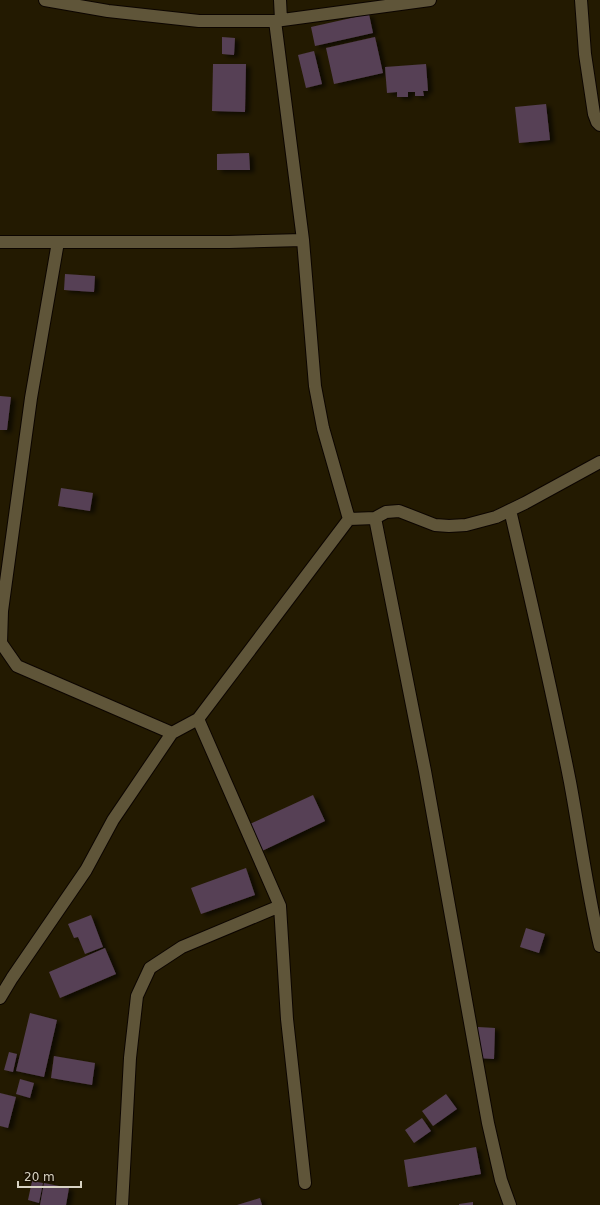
<svg xmlns="http://www.w3.org/2000/svg" width="600" height="1205" font-family="'DejaVu Sans',sans-serif">
  <defs>
    <filter id="shadow"><feDropShadow dx="4.5" dy="2.5" stdDeviation="2" flood-color="#0009"/></filter>
  </defs>
  <rect width="100%" height="100%" fill="#231a01"/>
  <!-- building -->
  <path fill="#564055" filter="url(#shadow)" d="M369 14 373 33 315 46 311 27Z
    M222 37 235 38 234 55 222 54Z
    M375 37 383 73 334 84 326 48Z
    M314 51 322 84 306 88 298 55Z
    M213 64H246L245 112 212 111Z
    M426 64 428 91H423L424 96H415V92H408V97H397V92L387 93 385 67Z
    M546 104 550 140 519 143 515 107Z
    M249 153 250 170H217V154Z
    M65 274 95 276 94 292 64 290Z
    M0 396 11 397 7 430H0Z
    M61 488 93 493 90 511 58 506Z
    M313 795 325 821 262 851 250 824Z
    M246 868 255 895 201 914 191 888Z
    M91 915 103 947 85 954 78 937 74 938 68 924Z
    M526 928 545 934 539 953 520 947Z
    M105 948 116 974 60 998 49 972Z
    M30 1013 57 1020 44 1077 16 1071Z
    M478 1027 495 1028 494 1059 477 1058Z
    M9 1052 17 1054 13 1072 4 1070Z
    M54 1056 95 1063 92 1085 51 1078Z
    M20 1079 34 1083 30 1098 16 1094Z
    M0 1093 16 1097 8 1128 0 1126Z
    M446 1094 457 1109 433 1126 422 1111Z
    M422 1118 431 1131 414 1143 405 1130Z
    M476 1147 481 1174 408 1187 404 1160Z
    M32 1181 43 1183 39 1203 28 1200Z
    M44 1183 69 1188 66 1205H40Z
    M260 1198 262 1205H237Z
    M473 1202V1205H459V1204Z"/>
  <g fill="none" stroke-linecap="round" stroke-linejoin="round">
    <defs>
      <path id="minor" d="M45 0 108 11 199 21H275L430 0
        M280 0 281 20
        M581 0 585 54 594 114 597 122 600 125
        M275 21 303 240 315 386 323 428 349 519
        M0 242H229L303 240
        M58 242 31 398 2 611 1 643 17 666 172 733
        M510 510C531 600 552 690 570 782 580 836 587 891 600 946
        M375 518 425 771 488 1123 501 1180 510 1205
        M349 519 375 518 386 512 399 511 435 525 449 526 466 525 496 517 525 503 600 462
        M198 719 280 906 287 1019 305 1183
        M0 998 12 978 86 870 113 820 172 733 198 719 349 519
        M122 1205 130 1058 137 996 150 968 182 947 280 906"/>
    </defs>
    <!-- minor casing -->
    <use href="#minor" stroke="#0c0500" stroke-width="14"/>
    <!-- minor -->
    <use href="#minor" stroke="#5f5539" stroke-width="12"/>
  </g>
  <!-- scale -->
  <path d="M18 1181v6h63v-6" fill="none" stroke="#d8d3c3" stroke-width="2"/>
  <text x="24" y="1181" font-size="12" fill="#d8d3c3" stroke="#1a1100" stroke-width="3" paint-order="stroke">20 m</text>
</svg>
